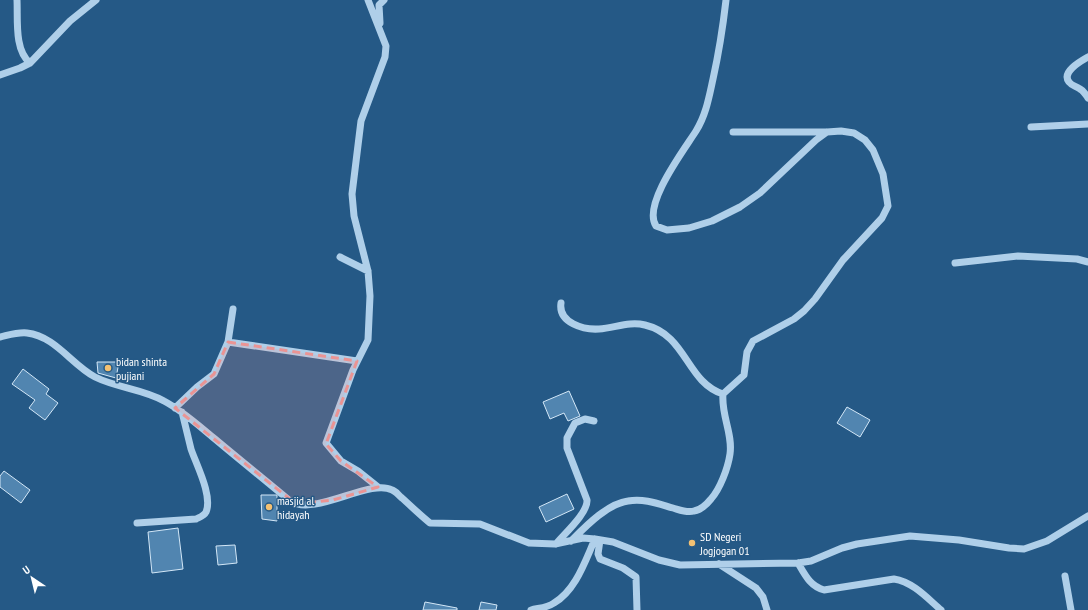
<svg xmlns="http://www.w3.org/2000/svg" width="1088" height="610" font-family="'PT Sans Narrow',sans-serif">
  <rect width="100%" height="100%" fill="#255986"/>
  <!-- building -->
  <path fill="#5185b0" stroke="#d3e7f7" d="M97 362H119L116 378 98 373Z
    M23 369 49 389 46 394 58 403 45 420 29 408 35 400 12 384Z
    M569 391 580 416 568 421 564 413 550 419 543 402Z
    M847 407 870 420 860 437 837 423Z
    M4 471 30 490 21 503 0 487V476Z
    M567 494 574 509 546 522 539 507Z
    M261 495H277V521L262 519Z
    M178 528 183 569 152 573 148 532Z
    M235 545 237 563 218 565 216 546Z
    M425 602 457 608V610H423Z
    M481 602 497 605 496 610H479Z"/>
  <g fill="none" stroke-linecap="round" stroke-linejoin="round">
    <!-- minor -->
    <path stroke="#afcfe9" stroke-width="7" d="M17 0C18 19 14 50 30 63L70 21 96 0
      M368 0 386 46 385 57 361 121 352 194 354 216 368 271 370 296 368 340 353 370 326 443 341 461 358 471 378 487
      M380 23 379 5 384 0
      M1088 57C1081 61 1061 72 1069 82 1072 86 1076 86 1080 89 1084 91 1086 95 1088 98
      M0 75 20 68 30 63
      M1031 127 1088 124
      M733 132H826
      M340 257 368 271
      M955 263 1018 256 1077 259 1088 262
      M561 303C558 323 584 330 599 329 615 328 629 321 645 325 687 335 686 382 723 394
      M0 337C9 335 18 332 27 333 55 336 72 365 95 377 117 388 143 389 164 401 183 411 199 426 215 439 240 460 265 480 290 501 315 517 370 478 392 490 396 491 399 496 402 498 411 506 420 515 430 523L480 524 529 543 555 544 583 538 595 539 613 542 659 560 680 565 798 563 811 561 842 548 857 544 910 536 959 540 1009 548 1024 549 1047 541 1088 516
      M228 342 357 361
      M175 408 197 387 214 374 228 342 233 309
      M137 523 196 519C200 517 204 516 206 512 213 496 196 464 191 449 188 437 185 424 182 412
      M600 540 598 554 600 559 623 568 636 577 637 610
      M571 541C586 526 607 504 628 501 644 498 659 504 673 508 680 510 687 513 694 511 701 510 707 504 711 499 720 489 728 468 730 454 733 434 721 415 723 394L744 375 747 352 753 341 794 319 804 311 815 299 843 260 882 218 888 206 883 174 873 150 865 140 854 133 841 131 827 132 816 140 760 193 740 207 712 221 689 228 667 230 656 226C642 205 684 150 696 131 706 115 709 97 713 79 719 52 723 26 726 0
      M556 544C564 534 588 513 587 500L567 448V438L575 423 585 419 594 421
      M798 563C805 575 810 586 824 590L894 579C913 582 927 598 941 610
      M719 564 756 588 763 597 767 610
      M1065 576 1071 610
      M531 610C538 608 547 608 554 603 576 590 585 561 595 539"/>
  </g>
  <!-- marked area -->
  <path fill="#ea9494" fill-opacity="0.2" stroke="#ea9494" stroke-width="3" stroke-dasharray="8 5" stroke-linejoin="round" d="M228 342 357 361 326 444 341 461 378 487 333 500 296 504 175 408 214 374Z"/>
  <!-- markers -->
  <g fill="#f3c173" stroke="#255986" stroke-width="1.5">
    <circle cx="108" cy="368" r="4"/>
    <circle cx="269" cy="507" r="4"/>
    <circle cx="692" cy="543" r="4"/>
  </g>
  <g text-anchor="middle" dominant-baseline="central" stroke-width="3" stroke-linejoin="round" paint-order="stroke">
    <!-- poi labels -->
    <g font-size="12" fill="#fff" stroke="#255986" text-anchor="start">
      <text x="116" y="361">bidan shinta<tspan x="116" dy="14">pujiani</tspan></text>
      <text x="277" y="500">masjid al<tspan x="277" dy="14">hidayah</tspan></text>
      <text x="700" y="536">SD Negeri<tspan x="700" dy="14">Jogjogan 01</tspan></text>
    </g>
  </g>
  <!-- north arrow -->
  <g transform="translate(32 578) rotate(325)" stroke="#255986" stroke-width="3" paint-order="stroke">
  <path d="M0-3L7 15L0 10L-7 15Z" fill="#ffffff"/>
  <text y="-6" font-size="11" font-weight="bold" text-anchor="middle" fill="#ffffff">U</text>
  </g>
</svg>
